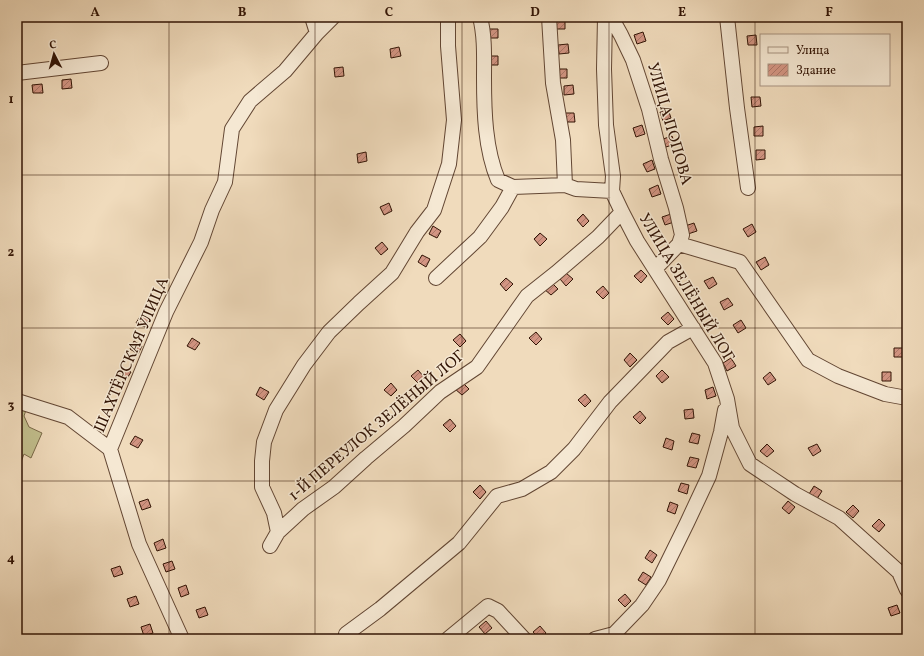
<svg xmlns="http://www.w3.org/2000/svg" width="924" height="656" font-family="Vollkorn,serif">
  <defs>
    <pattern id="building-hatch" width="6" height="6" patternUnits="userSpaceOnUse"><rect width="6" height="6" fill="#d39583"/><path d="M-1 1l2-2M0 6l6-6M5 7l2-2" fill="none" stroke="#ac7869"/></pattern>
  </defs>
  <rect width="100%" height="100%" fill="#f0dbbc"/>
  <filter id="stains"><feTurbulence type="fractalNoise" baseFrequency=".005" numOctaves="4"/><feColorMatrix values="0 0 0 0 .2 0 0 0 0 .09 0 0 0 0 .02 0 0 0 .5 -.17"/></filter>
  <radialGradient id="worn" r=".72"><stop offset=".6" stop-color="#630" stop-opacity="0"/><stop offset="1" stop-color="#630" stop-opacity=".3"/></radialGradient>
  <!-- green -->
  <path fill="#c1be8c" stroke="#7a6948" d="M17 408 26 410 24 416 29 427 42 433 31 458 24 454 17 473Z"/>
  <!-- building -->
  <path fill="url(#building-hatch)" stroke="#321405" d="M555 20H565V29H556Z
    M488 29H498V38H488Z
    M643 32 646 41 637 44 634 35Z
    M756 35 757 45H748L747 36Z
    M568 44 569 53 559 54 558 45Z
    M399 47 401 56 391 58 390 49Z
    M488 56H498V65H488Z
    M343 67 344 76 335 77 334 68Z
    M557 69H567V78H558Z
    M71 79 72 88 62 89V80Z
    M42 84 43 93H33L32 85Z
    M573 85 574 94 564 95V86Z
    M751 97H760L761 106 752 107Z
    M668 109 671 118 663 121 660 112Z
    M565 113H574L575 122H566Z
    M642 125 645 134 636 137 633 128Z
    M763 126V136H754V127Z
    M672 136 675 144 666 147 663 139Z
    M756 150H765V159L756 160Z
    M366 152 367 161 358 163 357 154Z
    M652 160 655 169 647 172 643 164Z
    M658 185 661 194 652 197 649 189Z
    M389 203 392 211 384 215 380 207Z
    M583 214 589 221 583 227 577 220Z
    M671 214 674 222 665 225 662 217Z
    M694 223 697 231 688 234 685 226Z
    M752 224 756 232 748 237 743 229Z
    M433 226 441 231 437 238 429 234Z
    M540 233 547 239 540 246 534 239Z
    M382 242 388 249 381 255 375 248Z
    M422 255 430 259 426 267 418 262Z
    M765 257 769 265 761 270 756 262Z
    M641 270 647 276 641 283 634 276Z
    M566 273 573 279 566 286 560 279Z
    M713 277 717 284 709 289 704 281Z
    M506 278 513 284 506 291 500 284Z
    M551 282 558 289 551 295 544 289Z
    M603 286 609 293 603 299 596 292Z
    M728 298 733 305 724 310 720 302Z
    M668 312 674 319 668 325 661 318Z
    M141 315 149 320 145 327 136 323Z
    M741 320 746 328 738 333 733 325Z
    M536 332 542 339 536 345 529 338Z
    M460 334 466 341 460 347 453 340Z
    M192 338 200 343 195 350 187 346Z
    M134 341 142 346 138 354 130 349Z
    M894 348H904V357H894Z
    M630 353 637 360 630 367 624 360Z
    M731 358 736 366 727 371 723 363Z
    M122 367 131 372 126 380 118 375Z
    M418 370 424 377 418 383 411 376Z
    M662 370 669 377 662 383 656 376Z
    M770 372 776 380 768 385 763 378Z
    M882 372H891V381H882Z
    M462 382 469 389 462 395 455 389Z
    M391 383 397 390 391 396 384 390Z
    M260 387 269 392 264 400 256 395Z
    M713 387 716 396 707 399 705 390Z
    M585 394 591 401 585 407 578 400Z
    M693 409 694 418 685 419 684 410Z
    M640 411 646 418 640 424 633 417Z
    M450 419 456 426 450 432 443 425Z
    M692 433 700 435 698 444 689 442Z
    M135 436 143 440 138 448 130 444Z
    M666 438 674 441 672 450 663 447Z
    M767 444 774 451 767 457 760 451Z
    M817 444 821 451 813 456 808 448Z
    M690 457 699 459 696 468 687 466Z
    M681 483 689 485 687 494 678 491Z
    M480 485 486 492 480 499 473 492Z
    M814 486 822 491 817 499 809 494Z
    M148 499 151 507 142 510 139 502Z
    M788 501 795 507 789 514 782 508Z
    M670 502 678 505 675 514 667 511Z
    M853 505 859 511 853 518 846 512Z
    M879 519 885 525 879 532 872 526Z
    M163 539 166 548 157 551 154 543Z
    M650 550 657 555 652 563 645 558Z
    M172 561 175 569 166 572 163 564Z
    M120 566 123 574 114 577 111 569Z
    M643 572 651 577 646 585 638 580Z
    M186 585 189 594 181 597 178 588Z
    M625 594 631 601 625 607 618 600Z
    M136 596 139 604 130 607 127 599Z
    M897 605 900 613 891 616 888 608Z
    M205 607 208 615 199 618 196 610Z
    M486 621 492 628 485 634 479 627Z
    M150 624 153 633 144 636 141 627Z
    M540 626 546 633 540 639 533 632Z"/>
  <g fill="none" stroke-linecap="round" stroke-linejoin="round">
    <defs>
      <path id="minor" d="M312 17 317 33
        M480 17C485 37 484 57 484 78 484 111 485 149 498 180L513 187
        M605 17 604 69 606 125 613 176 612 191 622 212 637 241 715 363 727 399 732 428 750 464 795 494 839 518 899 572 907 590
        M611 17 621 35 633 60 649 109 661 159 676 208 682 235 679 244
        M727 17 737 108 748 188
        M17 73 101 63
        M565 185 576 189 612 191
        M655 269 679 244 740 262 808 360 838 376 885 394 907 398
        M436 278 480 237 502 207 513 187 565 185 563 140 553 83 549 17
        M17 401 68 417 110 449
        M278 532 274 513 262 487V461L264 442 276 410 304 365 329 332 359 303 392 273 417 232 434 210 449 164 454 120 448 46V21L449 17
        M270 546 278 532 303 509 334 487 366 458 404 426 440 392 477 367 527 296 556 273 598 237 622 212
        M182 639 139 544 110 449 166 312 201 242 212 210 225 182 232 129 250 101 285 71 317 33 333 17
        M350 639 346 634 380 609 459 543 497 496 522 489 551 472 574 449 610 402 668 342 693 328
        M448 639 488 606 498 611 524 639
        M595 639 614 634 642 605 659 580 687 523 709 476 721 432 725 410"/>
    </defs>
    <!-- minor casing -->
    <use href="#minor" stroke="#624633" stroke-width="16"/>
    <!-- minor -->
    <use href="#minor" stroke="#f5e8d3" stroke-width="14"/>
  </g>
  <!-- grid -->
  <path fill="none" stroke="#321405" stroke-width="1" stroke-opacity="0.55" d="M169 17V639M315 17V639M462 17V639M609 17V639M755 17V639M17 175H907M17 328H907M17 481H907"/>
  <g text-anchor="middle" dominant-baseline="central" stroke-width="3" stroke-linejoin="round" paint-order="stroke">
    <!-- street labels -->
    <g font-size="16" fill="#321405" stroke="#f5e8d3">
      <text transform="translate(669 124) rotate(74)">УЛИЦА ПОПОВА</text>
      <text transform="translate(686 288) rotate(59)">УЛИЦА ЗЕЛЁНЫЙ ЛОГ</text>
      <text transform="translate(132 355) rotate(-67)">ШАХТЁРСКАЯ УЛИЦА</text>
      <text transform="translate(377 426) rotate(-40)">1-Й ПЕРЕУЛОК ЗЕЛЁНЫЙ ЛОГ</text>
    </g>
  </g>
  <!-- margin -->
  <rect width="924" height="656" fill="none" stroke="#f0dbbc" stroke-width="44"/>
  <!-- legend -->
  <rect x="760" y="34" width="130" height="52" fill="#f5e8d3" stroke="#a79381"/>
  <rect x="768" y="47" width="20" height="6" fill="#f5e8d3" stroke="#a79381"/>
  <text x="796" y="54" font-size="12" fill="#321405">Улица</text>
  <rect x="768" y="64" width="20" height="12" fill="url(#building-hatch)" stroke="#a79381"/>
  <text x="796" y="74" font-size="12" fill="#321405">Здание</text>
  <!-- north arrow -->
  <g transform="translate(54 54) rotate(354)" stroke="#f5e8d3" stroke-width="3" paint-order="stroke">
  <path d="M0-3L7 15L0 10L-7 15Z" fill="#321405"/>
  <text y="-6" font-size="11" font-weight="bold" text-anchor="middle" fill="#321405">С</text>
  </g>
  <rect x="22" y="22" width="880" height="612" fill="none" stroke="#321405" stroke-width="1.5"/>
  <g font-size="13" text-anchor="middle" font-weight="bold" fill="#321405">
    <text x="95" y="16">A</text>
    <text x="242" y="16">B</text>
    <text x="389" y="16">C</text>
    <text x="535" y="16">D</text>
    <text x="682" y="16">E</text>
    <text x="829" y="16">F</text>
    <text x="11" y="103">1</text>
    <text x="11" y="256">2</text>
    <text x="11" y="409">3</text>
    <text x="11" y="562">4</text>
  </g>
  <rect width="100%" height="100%" filter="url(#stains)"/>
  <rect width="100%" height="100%" fill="url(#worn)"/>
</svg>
